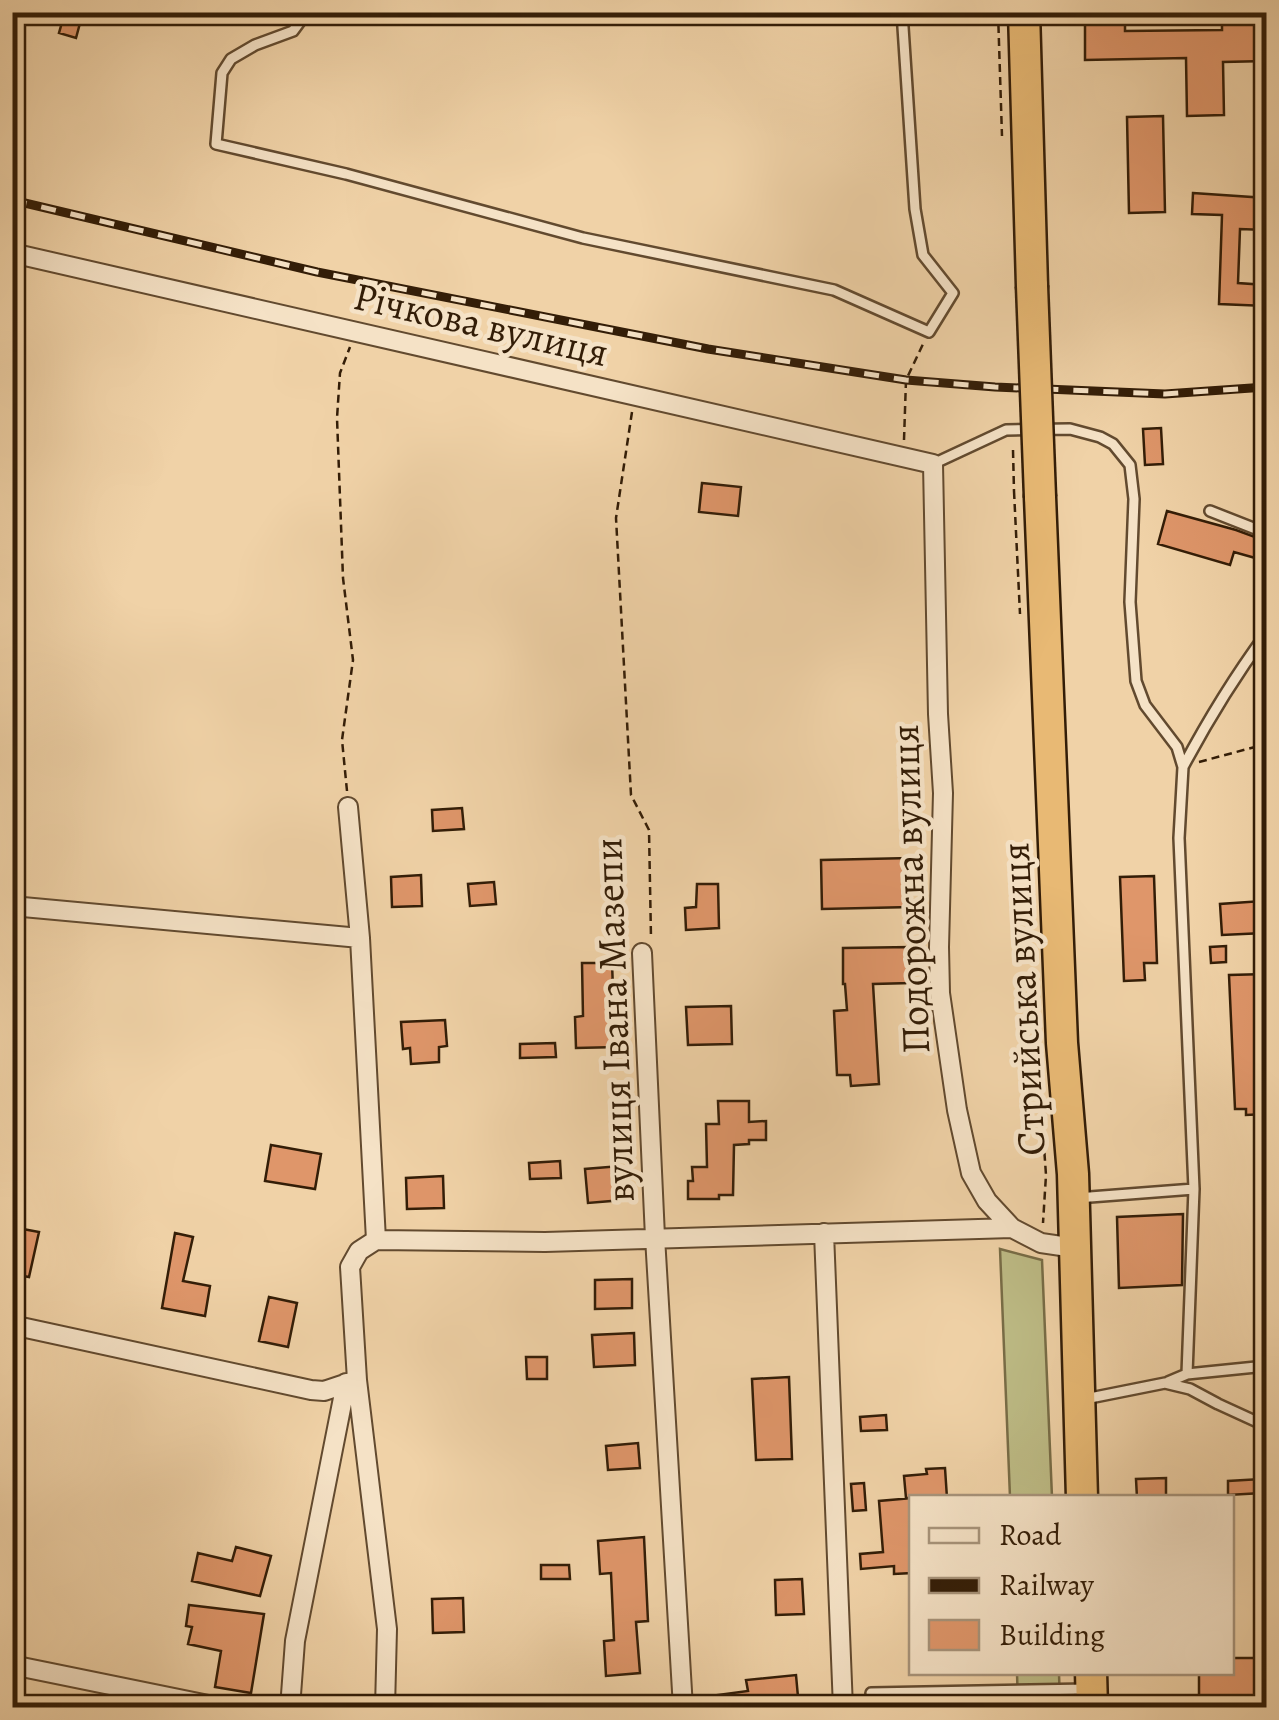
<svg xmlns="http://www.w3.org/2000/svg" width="1279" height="1720" font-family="Alegreya,serif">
  <rect width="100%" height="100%" fill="#f0d2a7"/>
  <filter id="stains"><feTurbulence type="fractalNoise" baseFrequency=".002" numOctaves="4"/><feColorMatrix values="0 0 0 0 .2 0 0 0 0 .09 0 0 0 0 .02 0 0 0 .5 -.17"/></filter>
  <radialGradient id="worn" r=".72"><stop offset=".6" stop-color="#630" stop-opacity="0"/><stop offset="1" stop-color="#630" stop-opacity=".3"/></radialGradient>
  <!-- green -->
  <path fill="#bdbb85" stroke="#786c46" stroke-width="2.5" d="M1000 1249 1042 1260 1052 1497H1010Z
    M1017 1673H1059L1060 1707H1018Z"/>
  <!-- building -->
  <path fill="#df966a" stroke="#331d07" stroke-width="2.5" d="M65 12H83L76 38 59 33Z
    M1085 12H1125V31L1222 30V21H1266V61L1223 62 1224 115 1187 116 1186 58 1085 60Z
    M1163 116 1165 212 1129 213 1127 117Z
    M1193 193 1266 198V230L1240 229 1238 283 1266 285V306L1219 304 1222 215 1192 214Z
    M1161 428 1163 464 1145 465 1143 429Z
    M702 483 741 487 738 516 699 512Z
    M1167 511 1236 530 1266 541V561L1234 552 1230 565 1158 544Z
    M462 808 464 829 433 831 432 810Z
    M910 858 911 907 822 909 821 860Z
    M421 875 422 906 392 907 391 877Z
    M1154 876 1157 963H1144L1145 980 1124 981 1120 877Z
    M494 882 496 904 470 906 468 884Z
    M697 884H718L719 928 686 930 685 908 696 907Z
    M1262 901 1264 933 1222 935 1220 904Z
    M1226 946V962L1211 963 1210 947Z
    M911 947V983L873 984 879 1084 851 1086 850 1075H837L834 1011 847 1010 845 984H843V948Z
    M582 963H612L614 1015H618V1047L576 1048 575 1017 583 1016Z
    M1266 974V1114L1246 1115V1109H1235L1229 975Z
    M731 1006 732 1044 688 1045 686 1007Z
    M445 1020 447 1046 439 1047V1062L411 1064 410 1048 403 1049 401 1022Z
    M555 1043 556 1057 520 1058V1044Z
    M718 1101H749V1122L766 1121V1140H749V1144L734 1145 733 1195H719V1199H688V1181H693L692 1167H707L706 1124H719Z
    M271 1145 321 1154 315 1189 265 1181Z
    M560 1161 561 1178 530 1179 529 1163Z
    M620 1166 623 1200 588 1203 585 1169Z
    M443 1176 444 1208 407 1209 406 1178Z
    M1183 1214 1182 1285 1119 1288 1117 1217Z
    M12 1227 39 1232 29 1277 12 1274Z
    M175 1233 193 1237 183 1281 210 1286 205 1316 162 1308Z
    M632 1279V1308L595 1309V1280Z
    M269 1297 297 1303 288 1347 259 1341Z
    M634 1333 635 1365 594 1367 592 1335Z
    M526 1357H547V1379H527Z
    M789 1377 792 1459 756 1460 752 1379Z
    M886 1415 887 1430 861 1431 860 1417Z
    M638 1443 640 1468 608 1470 606 1446Z
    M945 1468 947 1498H906L904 1476 927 1474 926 1469Z
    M1166 1478V1498H1137L1136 1479Z
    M1261 1479 1262 1493 1228 1495V1481Z
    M864 1483 866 1510 853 1511 851 1484Z
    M912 1498V1573L894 1574V1566L861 1569 860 1554 883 1552 879 1501Z
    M644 1537 648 1621 636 1622 640 1673 606 1676 604 1641 614 1640 611 1573 600 1574 598 1541Z
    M236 1547 271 1556 260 1596 192 1581 198 1553 232 1561Z
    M541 1565H569L570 1579H541Z
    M802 1579 804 1614 776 1615 775 1580Z
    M463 1598 464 1632 433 1633 432 1599Z
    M189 1605 264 1614 251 1693 215 1687 221 1651 188 1644 192 1627 186 1626Z
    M1232 1658H1266V1708H1199V1672H1232Z
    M796 1675 799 1708H695V1698L748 1691 746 1680Z"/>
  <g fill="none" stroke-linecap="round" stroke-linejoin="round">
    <defs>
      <path id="lane" d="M307 12 293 31 255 45 231 59 222 73 216 144 346 174 583 238 834 290 929 332 953 293 923 255 915 209 902 12
        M933 464 1006 430 1070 429 1100 437 1113 444 1130 465 1134 499 1130 602 1136 681 1145 705 1177 747 1183 767 1179 838 1194 1189 1187 1374
        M1210 511 1266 533
        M1183 767C1208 720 1235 676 1266 634
        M1077 1198 1194 1189
        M1168 1382 1187 1374 1266 1366
        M1085 1399 1165 1383 1190 1389 1218 1404 1266 1426
        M871 1693 1088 1689"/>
      <path id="street" d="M12 253 933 464 938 714 943 793 939 947 940 993 957 1110 971 1173 987 1201 1012 1228 1041 1243 1075 1248
        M348 807 360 938 376 1240 359 1251 350 1267 357 1380 387 1629 385 1708
        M12 906 360 938
        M642 953 655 1237 683 1708
        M824 1233 843 1708
        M376 1240 545 1242 1012 1228
        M12 1325 311 1390 324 1391 357 1380
        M12 1665 223 1708
        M290 1708 295 1641 346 1383"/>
      <path id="highway" d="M1024 12 1032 286
        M1040 497 1062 1043 1073 1174 1082 1498
        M1091 1672 1092 1708"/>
    </defs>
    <!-- lane casing -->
    <use href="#lane" stroke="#624a2f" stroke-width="14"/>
    <!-- street casing -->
    <use href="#street" stroke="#624a2f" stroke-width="22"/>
    <!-- highway casing -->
    <use href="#highway" stroke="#331d07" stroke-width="35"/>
    <!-- path -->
    <path stroke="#331d07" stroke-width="2.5" stroke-dasharray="8 5" stroke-linecap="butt" d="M998 12 1002 136
      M632 412 616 518 631 795 649 830 651 938
      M904 440 906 380 924 342
      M1014 491 1020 614
      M1199 762 1266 744
      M347 791 342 740 353 660 343 578 337 418 340 373 350 347
      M1038 1062 1046 1175 1043 1223"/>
    <!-- lane -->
    <use href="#lane" stroke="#f5e2c6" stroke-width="9"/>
    <!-- street -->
    <use href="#street" stroke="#f5e2c6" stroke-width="18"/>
    <!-- highway -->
    <use href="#highway" stroke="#e8b974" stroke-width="30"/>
    <defs>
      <path id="rail" d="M12 200 317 272 708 349 906 380 995 387 1165 394 1266 387"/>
    </defs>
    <!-- rail casing -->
    <use href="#rail" stroke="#331d07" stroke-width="9"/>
    <!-- rail -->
    <use href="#rail" stroke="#f5e2c6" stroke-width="5" stroke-dasharray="15" stroke-linecap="butt"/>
    <defs>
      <path id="highway-bridge" d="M1032 286 1040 497"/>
    </defs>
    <!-- highway-bridge casing -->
    <use href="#highway-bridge" stroke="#331d07" stroke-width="35" stroke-linecap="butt"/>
    <!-- path-bridge -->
    <path stroke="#331d07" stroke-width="2.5" stroke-dasharray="8 5" stroke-linecap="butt" d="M1013 450 1014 491"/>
    <!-- highway-bridge -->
    <use href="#highway-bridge" stroke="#e8b974" stroke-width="30"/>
  </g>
  <g text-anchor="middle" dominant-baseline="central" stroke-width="9" stroke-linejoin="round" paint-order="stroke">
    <!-- street labels -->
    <g font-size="40" fill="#331d07" stroke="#f5e2c6">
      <text transform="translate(481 324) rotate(13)">Річкова вулиця</text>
      <text transform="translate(910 889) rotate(-92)">Подорожна вулиця</text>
      <text transform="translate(1023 999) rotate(-93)">Стрийська вулиця</text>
      <text transform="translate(614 1020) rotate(-92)">вулиця Івана Мазепи</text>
    </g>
  </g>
  <!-- margin -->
  <rect width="1279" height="1720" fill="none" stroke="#f0d2a7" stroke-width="50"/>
  <rect x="15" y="15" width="1249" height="1690" fill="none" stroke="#331d07" stroke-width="5"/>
  <rect x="25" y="25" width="1229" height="1670" fill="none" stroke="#331d07" stroke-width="2.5"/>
  <!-- legend -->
  <rect x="909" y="1495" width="325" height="180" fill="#f5e2c6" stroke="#a7937a" stroke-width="2.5"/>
  <rect x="929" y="1528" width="50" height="15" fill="#f5e2c6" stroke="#a7937a" stroke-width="2.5"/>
  <text x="999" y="1545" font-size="30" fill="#331d07">Road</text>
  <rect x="929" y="1578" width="50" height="15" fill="#331d07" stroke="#a7937a" stroke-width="2.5"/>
  <text x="999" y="1595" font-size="30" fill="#331d07">Railway</text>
  <rect x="929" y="1620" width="50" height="30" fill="#df966a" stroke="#a7937a" stroke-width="2.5"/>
  <text x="999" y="1645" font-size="30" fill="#331d07">Building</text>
  <rect width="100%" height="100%" filter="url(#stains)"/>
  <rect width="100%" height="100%" fill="url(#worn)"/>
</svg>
